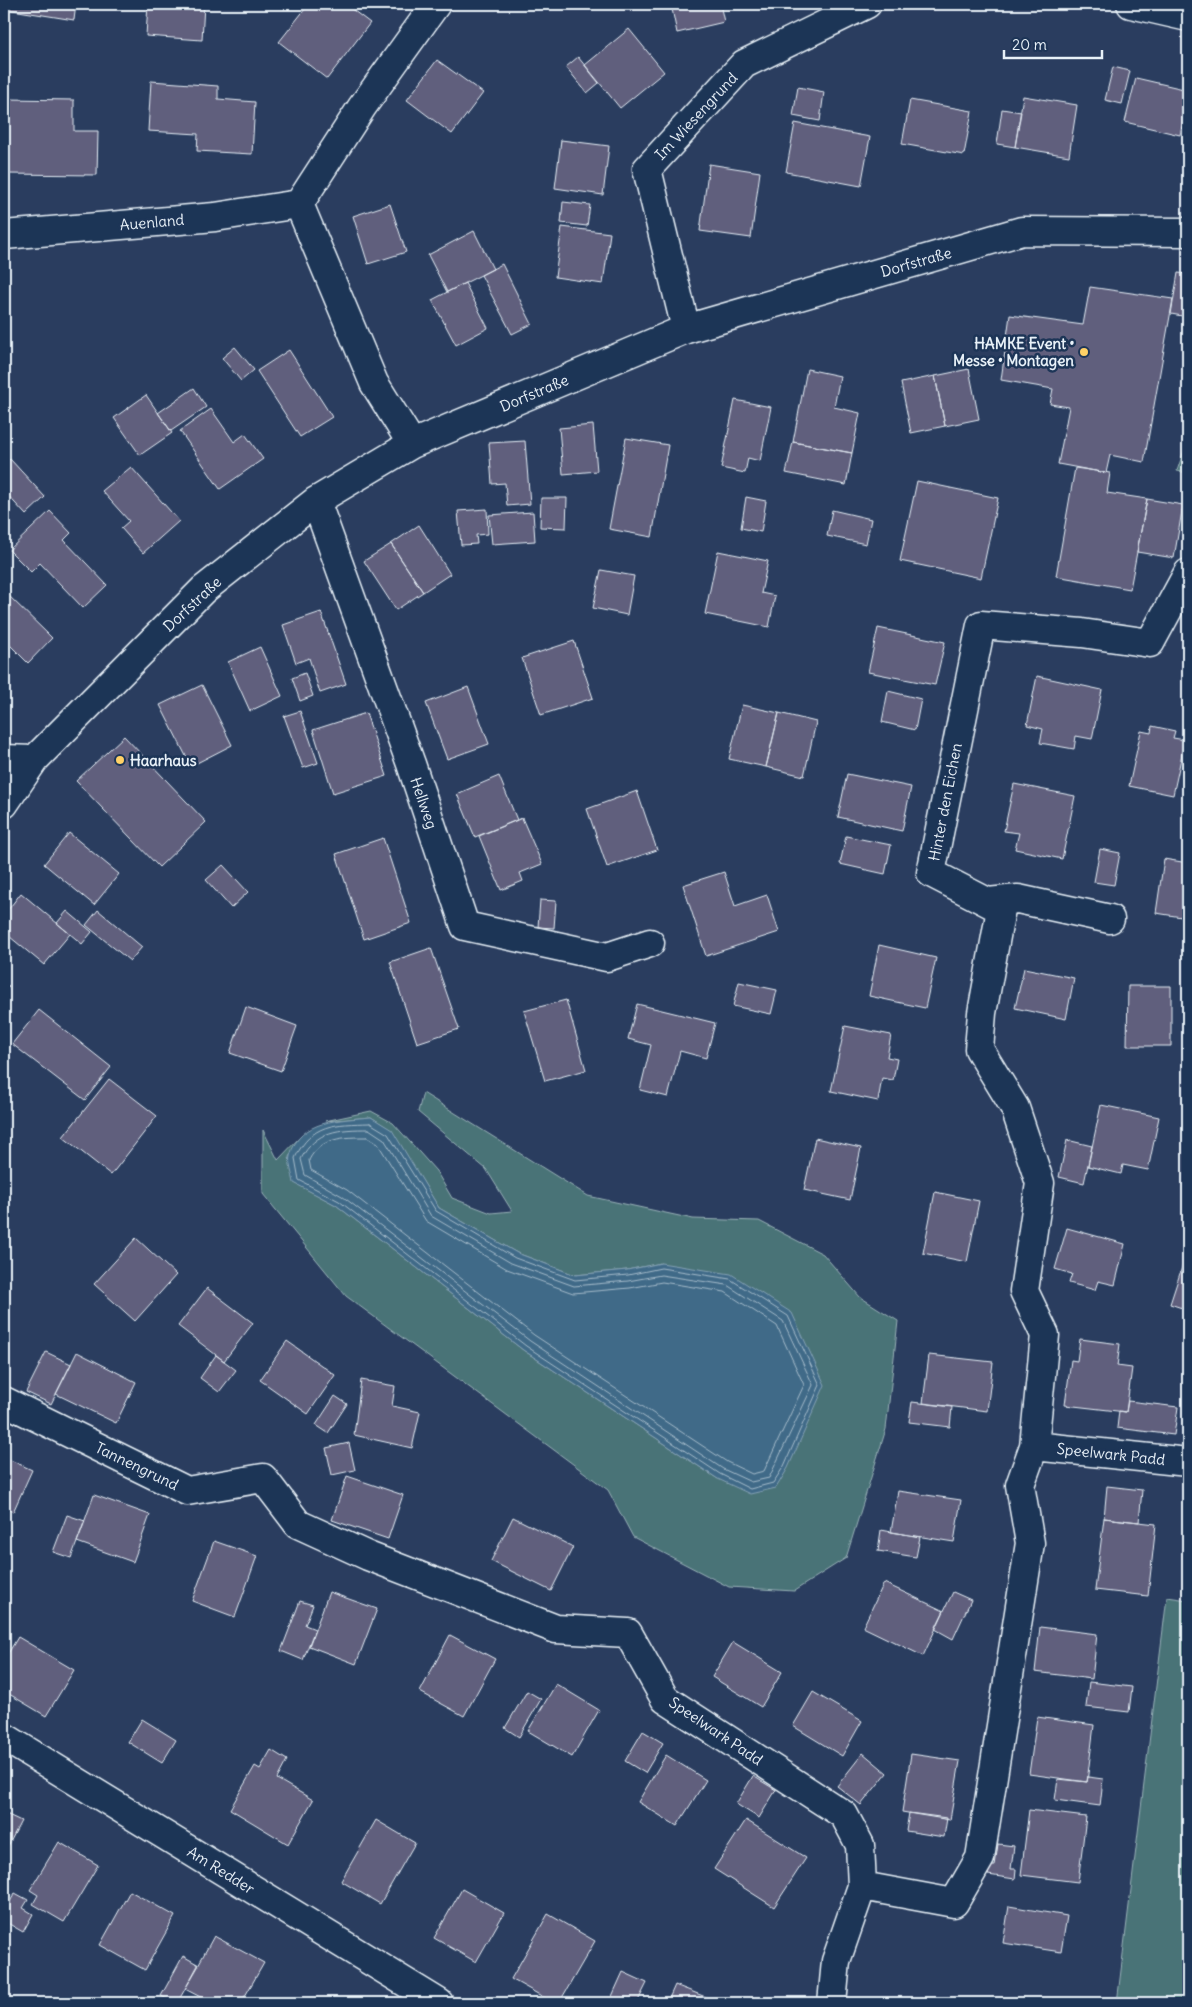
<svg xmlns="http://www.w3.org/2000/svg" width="1192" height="2007" font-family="Delius,sans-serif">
  <rect width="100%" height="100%" fill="#2a3d5f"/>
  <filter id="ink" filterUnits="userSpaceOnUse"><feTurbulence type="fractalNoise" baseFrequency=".02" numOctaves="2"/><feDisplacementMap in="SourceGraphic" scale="10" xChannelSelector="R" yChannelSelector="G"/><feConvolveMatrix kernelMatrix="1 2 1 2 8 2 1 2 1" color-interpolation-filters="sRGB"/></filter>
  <g filter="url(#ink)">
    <!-- green -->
    <path fill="#4a7377" stroke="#99b2b8" d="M1188 438V473L1177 471Z
      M423 1093 588 1196 693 1219 759 1221 823 1254 860 1297 898 1321 886 1429 846 1558 794 1591 729 1587 633 1537 608 1490 346 1296 263 1194V1130L278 1160 302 1135 289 1157 295 1183 336 1205 523 1350 718 1479 661 1263 627 1270 575 1275 517 1253 439 1208 391 1130 371 1117 325 1121 371 1111 393 1123 436 1171 452 1198 491 1213 512 1211 486 1169 418 1112Z
      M1167 1597 1188 1600V2003H1117Z"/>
    <!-- water -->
    <path fill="#416b88" stroke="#84a1b5" d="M371 1117 392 1130 439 1208 517 1253 575 1275 627 1270 661 1263 731 1274 792 1313 825 1385 788 1468 776 1488 750 1494 718 1479 523 1350 336 1205 294 1183C293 1176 288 1163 290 1156 299 1119 341 1120 371 1117Z"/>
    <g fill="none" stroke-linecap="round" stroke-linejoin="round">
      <!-- shore -->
      <path stroke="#a5bbcb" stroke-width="1" d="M370 1123 388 1134 436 1211 515 1258 575 1280 628 1275 661 1268 730 1279 788 1316 820 1385 784 1466 773 1483 750 1489 720 1474 526 1346 339 1201 299 1180 295 1158C312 1123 334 1124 370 1123Z
        M369 1129 384 1139 431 1216 511 1263 574 1286 628 1281 661 1275 727 1285 783 1321 813 1385 769 1478 751 1482 723 1469 530 1341 342 1196 305 1175 301 1159C316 1130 339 1129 369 1129Z
        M367 1137 378 1144 426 1221 507 1269 573 1293 630 1288 662 1282 725 1292 777 1326 804 1385 764 1471 752 1474 727 1462 534 1335 347 1190 311 1170 309 1160C321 1137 344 1137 367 1137Z"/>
    </g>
    <!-- building -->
    <path fill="#605e7d" stroke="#e8f1f8" d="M6 4H76L74 20 6 9Z
      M148 4H204L202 40 146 36Z
      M309 4H345L370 23 327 79 279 42Z
      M671 4H720L724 22 677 33Z
      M629 29 664 72 620 108 585 65Z
      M578 57 599 83 587 93 566 67Z
      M437 60 483 93 452 134 407 100Z
      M1113 67 1130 71 1122 104 1105 100Z
      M1136 78 1188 90V100L1180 135 1125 122Z
      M151 81 218 86V99L255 102 252 154 197 151 198 134 148 131Z
      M798 87 824 92 820 121 793 116Z
      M1023 96 1077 105 1069 156 1015 147Z
      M7 99 74 100V131H98L97 175 6 174Z
      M910 100 972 111 964 155 902 144Z
      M1002 109 1021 112 1015 147 997 144Z
      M795 123 870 137 861 186 786 172Z
      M561 140 609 146 603 195 555 188Z
      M709 164 760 172 751 238 700 231Z
      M563 202 590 205 587 226 561 223Z
      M390 204 406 252 368 264 353 216Z
      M562 227 610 233 603 284 555 277Z
      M474 231 493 269 447 292 428 255Z
      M502 264 532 324 512 334 481 275Z
      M1178 273 1188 274V317L1171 314Z
      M465 283 488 328 456 345 432 300Z
      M1090 287 1173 299 1144 462 1110 455 1106 473 1058 464 1069 407 1050 404 1053 389 1001 380 1010 315 1083 325Z
      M235 347 254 370 241 381 222 358Z
      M289 350 332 417 300 437 257 371Z
      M807 369 840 376 834 407 860 413 852 453 793 442Z
      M969 369 979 419 945 426 935 376Z
      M935 376 945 426 911 433 901 383Z
      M194 388 206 407 171 431 158 413Z
      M146 395 172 433 140 455 114 418Z
      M735 400 771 407 760 461 748 458 745 473 721 468Z
      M211 409 234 442 245 434 263 459 220 489 180 431Z
      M593 425 597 471 563 474 559 428Z
      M626 438 668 445 652 537 609 529Z
      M525 441 530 504 507 506 505 483 492 484 489 443Z
      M793 442 852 453 846 485 786 473Z
      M10 459 45 497 26 515 4 491V465Z
      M131 467 179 521 143 553 121 528 129 521 102 491Z
      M1075 468 1110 473 1107 493 1147 499 1130 589 1056 576Z
      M917 481 998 498 981 578 900 561Z
      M746 497 766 501 761 532 741 528Z
      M541 498H567L566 528 540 527Z
      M1147 499 1183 505 1174 558 1137 552Z
      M487 509 488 534 476 535 477 544 461 545 458 511Z
      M832 510 871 519 866 544 827 536Z
      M50 511 71 533 64 540 107 585 83 608 40 563 31 572 9 550Z
      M533 512 535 541 492 544 489 515Z
      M419 525 450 574 423 592 391 544Z
      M391 544 423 592 396 610 364 561Z
      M718 551 768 561 761 593 775 596 769 627 705 614Z
      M601 570 634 576 627 615 593 608Z
      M4 591 52 638 28 663 4 639Z
      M321 612 346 684 320 693 309 658 296 663 283 625Z
      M878 628 945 642 935 685 868 672Z
      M574 641 593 698 541 715 522 658Z
      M260 647 282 696 250 711 228 662Z
      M305 673 313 696 300 701 292 678Z
      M1037 676 1102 690 1092 739 1076 736 1074 749 1040 743 1043 729 1027 725Z
      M202 685 232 745 191 766 160 705Z
      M468 687 489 744 447 759 426 703Z
      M888 691 921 699 915 730 882 722Z
      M742 705 779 713 766 767 729 759Z
      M300 711 318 763 303 768 284 716Z
      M366 713 387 776 333 793 313 730Z
      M779 713 816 722 804 776 766 767Z
      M1152 726 1175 731 1173 738 1185 740 1173 795 1129 786 1141 731 1151 733Z
      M124 736 206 822 159 867 76 781Z
      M847 774 911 787 902 831 838 817Z
      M499 776 517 820 475 837 457 794Z
      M1014 784 1075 796 1062 859 1015 849 1019 833 1004 831Z
      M637 791 657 850 607 867 587 809Z
      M522 818 542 864 520 873 523 881 501 890 479 836Z
      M69 833 119 874 94 905 44 864Z
      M846 836 891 845 885 874 840 864Z
      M383 838 411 923 364 939 336 854Z
      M1100 849 1120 853 1114 885 1094 882Z
      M1164 859 1188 863V918L1156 913Z
      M223 865 248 892 231 908 206 880Z
      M724 872 735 906 767 895 779 932 706 956 683 885Z
      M21 893 70 934 44 965 4 932V915Z
      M540 900 556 901 554 928 538 927Z
      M98 910 142 947 130 961 86 925Z
      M67 911 92 932 82 944 57 923Z
      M879 945 936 958 925 1008 869 996Z
      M431 948 459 1029 417 1043 390 962Z
      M1024 968 1074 978 1066 1019 1015 1008Z
      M739 982 777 990 771 1014 733 1006Z
      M4 983 9 986 4 993Z
      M1128 986H1171V1046H1127Z
      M566 1000 586 1070 545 1081 524 1011Z
      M637 1004 715 1023 706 1058 680 1051 668 1097 640 1090 651 1045 628 1039Z
      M246 1007 297 1026 281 1071 230 1053Z
      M39 1010 111 1067 85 1100 12 1044Z
      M845 1026 891 1035 887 1057 897 1059 893 1080 882 1078 878 1101 831 1091Z
      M109 1079 157 1116 111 1175 63 1137Z
      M1101 1105 1159 1117 1148 1170 1123 1165 1121 1174 1088 1166Z
      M815 1138 861 1148 850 1200 804 1190Z
      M1067 1140 1092 1146 1084 1183 1059 1177Z
      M935 1192 979 1201 967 1262 923 1253Z
      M1067 1228 1125 1244 1115 1285 1098 1281 1095 1290 1069 1283 1072 1274 1055 1269Z
      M136 1238 176 1275 135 1321 94 1284Z
      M1186 1255 1188 1256V1310L1170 1304Z
      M207 1288 253 1323 224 1361 178 1326Z
      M1080 1339 1120 1344 1117 1366 1132 1368 1126 1412 1065 1405 1071 1360 1077 1361Z
      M287 1341 335 1375 308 1414 260 1380Z
      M46 1352 71 1364 51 1404 26 1392Z
      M77 1352 136 1382 116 1423 56 1394Z
      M216 1355 236 1370 219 1392 200 1378Z
      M929 1355 993 1362 987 1411 923 1403Z
      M361 1380 395 1386 392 1406 420 1412 412 1448 354 1435Z
      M335 1396 347 1404 328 1433 316 1425Z
      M1128 1401 1178 1407 1174 1435 1117 1428 1119 1411 1126 1412Z
      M912 1402 952 1407 950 1427 909 1422Z
      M349 1443 355 1470 332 1475 326 1448Z
      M4 1457 32 1470 13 1512 4 1508Z
      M347 1476 403 1495 388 1539 332 1520Z
      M1107 1486 1142 1490 1139 1522 1104 1518Z
      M898 1491 961 1500 954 1542 891 1532Z
      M94 1495 150 1515 133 1562 77 1542Z
      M67 1515 85 1521 71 1558 53 1552Z
      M513 1517 573 1547 551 1591 491 1561Z
      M1104 1518 1156 1524 1148 1596 1095 1590Z
      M881 1530 920 1537 916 1557 878 1551Z
      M214 1541 257 1556 235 1617 192 1601Z
      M884 1583 944 1611 923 1656 863 1627Z
      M329 1592 377 1609 356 1664 309 1646Z
      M953 1592 971 1600 953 1639 935 1629Z
      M300 1601 313 1605 305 1625 315 1629 303 1660 281 1651Z
      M1040 1627 1097 1634 1092 1679 1035 1672Z
      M450 1635 495 1659 464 1716 420 1692Z
      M18 1637 74 1670 46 1716 4 1691V1660Z
      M733 1642 782 1672 761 1707 712 1677Z
      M1089 1682 1132 1687 1129 1712 1086 1707Z
      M556 1684 599 1710 572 1757 528 1731Z
      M527 1691 541 1699 519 1737 505 1728Z
      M813 1692 862 1721 842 1756 793 1726Z
      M1037 1717 1094 1725 1087 1782 1029 1774Z
      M142 1719 176 1740 162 1763 128 1742Z
      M643 1731 663 1743 645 1773 625 1761Z
      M271 1750 287 1760 277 1779 313 1800 288 1844 230 1809 255 1766 260 1769Z
      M863 1753 887 1773 861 1805 837 1786Z
      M911 1754 960 1761 950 1820 902 1812Z
      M666 1755 706 1780 677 1826 638 1802Z
      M753 1776 776 1790 759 1818 736 1804Z
      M1088 1777 1103 1779 1100 1806 1055 1800 1058 1779 1087 1782Z
      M1029 1810 1086 1817 1078 1882 1021 1875Z
      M4 1813 21 1821 4 1854Z
      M909 1813 947 1818 944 1837 906 1831Z
      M376 1820 415 1843 380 1904 341 1881Z
      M746 1820 806 1858 774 1907 714 1869Z
      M59 1842 98 1865 64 1922 33 1904 38 1895 30 1890Z
      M998 1844 1014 1846 1011 1869H1016L1015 1879 988 1875 989 1866H995Z
      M462 1889 504 1913 476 1962 434 1938Z
      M130 1891 175 1916 145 1970 100 1945Z
      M15 1893 28 1900 23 1908 33 1914 23 1932 4 1921V1912Z
      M1009 1906 1067 1916 1061 1952 1003 1943Z
      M548 1914 595 1941 559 2003H554L511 1979Z
      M214 1936 264 1963 241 2003H212L185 1989Z
      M183 1956 199 1965 177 2003H175L161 1996Z
      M623 1972 647 1983 638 2001 643 2003H609Z
      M675 1985 721 2003H667Z"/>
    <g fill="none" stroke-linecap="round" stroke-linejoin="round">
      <defs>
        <path id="minor" d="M1131 4 1188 17
          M299 204 374 383 412 444
          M4 235 215 217 299 204 362 107 436 4
          M686 329 647 169 744 64 867 4
          M316 501 411 764 465 926 607 957 650 943
          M4 759 34 760
          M4 804 34 760 203 590 316 501 412 444 686 329 1022 231 1188 232
          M988 902 1018 899 1110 919
          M4 1401 187 1491 263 1478 298 1524 368 1556 556 1629 628 1633 665 1699 844 1815 860 1845 862 1886
          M1034 1446 1188 1462
          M4 1737 439 2003
          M832 2003 836 1961 862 1886 954 1903 980 1858 1030 1543 1020 1485 1034 1446 1045 1335 1024 1291 1040 1183 1015 1108 979 1049 982 1013 1001 909 931 873 981 625 1082 633 1150 643 1188 573"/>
      </defs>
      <!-- minor casing -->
      <use href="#minor" stroke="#e8f1f8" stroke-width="31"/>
      <!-- minor -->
      <use href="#minor" stroke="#1d3557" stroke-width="28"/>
    </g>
  </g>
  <!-- markers -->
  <g fill="#ffd166" stroke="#1d3557" stroke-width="2">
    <circle cx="1084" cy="352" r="5"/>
    <circle cx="120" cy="760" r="5"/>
  </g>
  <g text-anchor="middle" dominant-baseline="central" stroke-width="5" stroke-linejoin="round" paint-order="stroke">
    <!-- street labels -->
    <g font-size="15" fill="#e8f1f8" stroke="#1d3557">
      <text transform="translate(696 116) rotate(-47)">Im Wiesengrund</text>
      <text transform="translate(152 222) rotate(-5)">Auenland</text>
      <text transform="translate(916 262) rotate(-16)">Dorfstraße</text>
      <text transform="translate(534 393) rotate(-23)">Dorfstraße</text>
      <text transform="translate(192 604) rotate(-43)">Dorfstraße</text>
      <text transform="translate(945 802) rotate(-79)">Hinter den Eichen</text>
      <text transform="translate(424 803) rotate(71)">Hellweg</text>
      <text transform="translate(1111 1454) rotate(6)">Speelwark Padd</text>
      <text transform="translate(137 1466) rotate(26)">Tannengrund</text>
      <text transform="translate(716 1731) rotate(34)">Speelwark Padd</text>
      <text transform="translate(221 1870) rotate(32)">Am Redder</text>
    </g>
    <!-- poi labels -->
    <g font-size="15" font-weight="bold" fill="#e8f1f8" stroke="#1d3557" text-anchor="end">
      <text x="1074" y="343">HAMKE Event •<tspan x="1074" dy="17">Messe • Montagen</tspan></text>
      <text x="130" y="760" text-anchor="start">Haarhaus</text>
    </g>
  </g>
  <!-- margin -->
  <rect width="1192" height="2007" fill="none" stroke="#1d3557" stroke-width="20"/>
  <rect x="10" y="10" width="1172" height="1987" fill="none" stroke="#e8f1f8" stroke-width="2" filter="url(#ink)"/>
  <!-- scale -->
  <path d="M1004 50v8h98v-8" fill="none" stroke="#e8f1f8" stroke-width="2.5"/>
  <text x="1012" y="50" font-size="15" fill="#e8f1f8" stroke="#1d3557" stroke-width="4" paint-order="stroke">20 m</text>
</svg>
